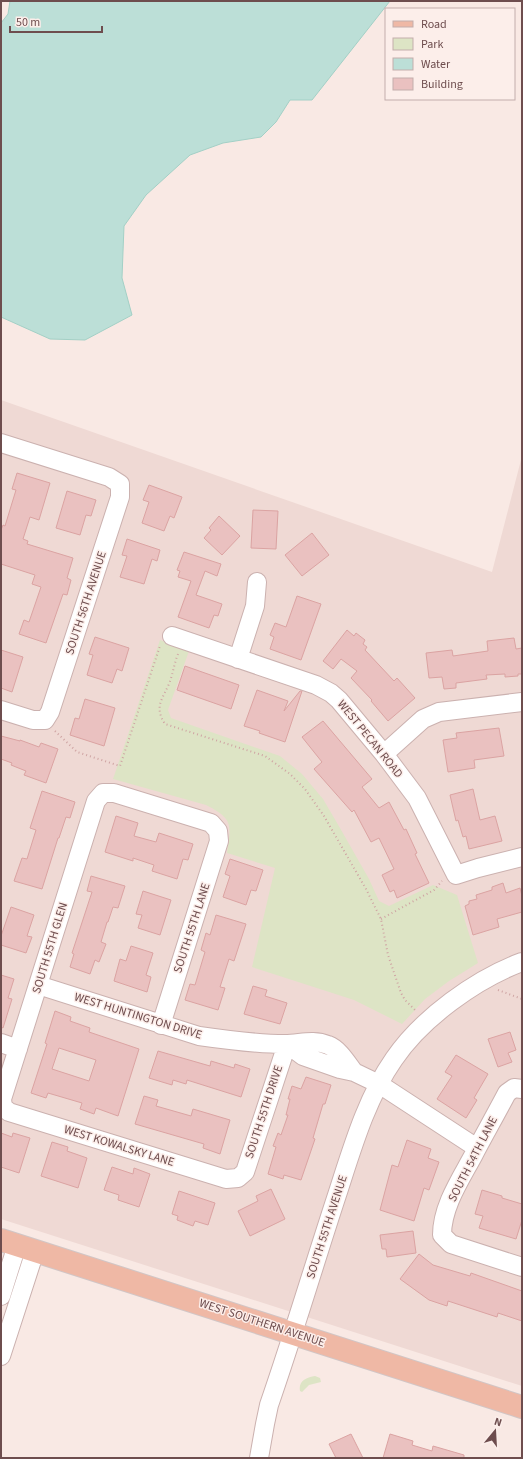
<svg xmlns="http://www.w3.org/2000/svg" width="523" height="1459" font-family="'Source Sans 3',sans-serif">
  <rect width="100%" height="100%" fill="#f9e9e4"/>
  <!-- residential -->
  <path fill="#efd9d4" d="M1 400 492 572 522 456V1386L1 1219Z"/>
  <!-- green -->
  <path fill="#dde4c5" d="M160 640 189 651 168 710 171 718 280 756 302 774 323 799 340 828 369 879 379 901 389 906 433 885 457 895 478 963 449 981 425 999 402 1024 354 1000 252 967 275 868 227 853C231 825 234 819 206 805L113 779Z
    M315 1376 320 1378 321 1382 309 1385 302 1392 300 1391C298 1381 307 1377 315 1376Z"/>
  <!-- water -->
  <path fill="#bcdfd7" stroke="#a3d0c6" d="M10 1H390L312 100H290L276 122 261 137 223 143 190 155 146 195 124 226 122 278 132 315 85 340 50 339 1 317V23L8 14Z"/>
  <!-- building -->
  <path fill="#eac1c0" stroke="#dba3a2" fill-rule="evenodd" d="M17 473 50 483 39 520 30 517 23 539 28 541 27 544 73 558 67 578 71 580 67 595 63 594 46 643 19 634 24 620 29 622 41 587 32 584 35 575 1 564V530L3 525 5 526 16 490 12 489Z
    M149 485 182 497 174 518 170 516 164 531 142 523 149 502 143 500Z
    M67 491 96 500 91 516 86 515 80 535 56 528Z
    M253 510 278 511 276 549 251 548Z
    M219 516 240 536 222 555 204 538 211 530 209 528Z
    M312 533 329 555 302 576 285 555Z
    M127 539 160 550 157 561 152 559 144 584 120 577 127 556 122 555Z
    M184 552 221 564 217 576 205 571 196 595 222 604 218 616 214 615 209 628 178 617 191 581 178 577 180 571 177 570Z
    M297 596 321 604 301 660 270 649 274 637 270 635 275 623 286 627Z
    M347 630 354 636 356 633 365 640 363 644 367 647 365 650 394 681 397 678 415 698 388 721 371 701 372 700 351 678 357 671 341 659 333 669 323 661Z
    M95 637 129 648 122 671 117 669 112 683 87 675 93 655 89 654Z
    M514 638 516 649 522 648V674H518V676L505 677V674L486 675 487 679 456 683V688L444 689 442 677 429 678 426 653 452 650 453 656 488 651 487 641Z
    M1 650 23 657 12 692 1 688Z
    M185 666 239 685 231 709 177 690Z
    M257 690 288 701 284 711 300 691H302L285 742 259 733 260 731 244 726Z
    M85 699 115 708 104 746 70 735 75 718 79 719Z
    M323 721 372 779 362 787 379 808 389 802 404 830 406 829 417 853 415 854 429 883 397 898 394 890 390 892 382 875 394 869 379 838 371 842 354 810 352 812 314 769 322 762 302 737Z
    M499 728 504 756 474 760 475 768 448 772 443 740 457 738 456 733Z
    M1 736 20 741V740L39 747 41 743 58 749 46 783 24 775 26 771 11 765 12 763 1 759Z
    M473 789 480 820 495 816 502 841 469 849 466 836 463 837 458 820 456 821 450 795Z
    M42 791 75 802 70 818 66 817 59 838H58L42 889 14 881 22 858 27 859 36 830 30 828Z
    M116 816 138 823 134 836 156 842 159 833 193 844 188 860 183 859 177 879 152 871 154 865 133 858V861L105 852Z
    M230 859 263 870 256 891 251 890 246 905 223 897 230 876 225 874Z
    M91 876 125 886 118 908 113 907 108 922H107L101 942 106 944 99 962 95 960 90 974 70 967 74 954 72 953 92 892 87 891Z
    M503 883 506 893 520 888 522 896V912L497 919 499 927 473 935 465 906 469 904V901L477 899 476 895 492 890V887Z
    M143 891 171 900 160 935 138 928 142 915 136 914Z
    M11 907 34 915 27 936 32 937 26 953 1 945V936Z
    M216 915 246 924 234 961 229 959 220 987 225 988 218 1010 185 1000 190 984 195 985 205 952 201 950 206 933 210 935Z
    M131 946 153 953 146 975 151 977 147 992 114 981 120 959 126 961Z
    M1 975 14 979 8 998 12 999 3 1028 1 1027Z
    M253 986 267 990 265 996 287 1003 280 1024 244 1014Z
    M55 1011 71 1017 70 1021 90 1028 89 1032 139 1049 118 1116 96 1108 94 1114 80 1109 82 1103 48 1093 46 1098 31 1093 47 1044 45 1043ZM59 1048 96 1060 89 1081 52 1069Z
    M510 1032 516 1050 508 1053 512 1062 498 1067 488 1039Z
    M158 1051 210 1066 211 1061 234 1068 235 1064 250 1069 241 1097 187 1080 186 1084 173 1080 172 1085 149 1078Z
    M456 1055 488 1074 474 1098 477 1100 466 1118 437 1099 452 1076 445 1072Z
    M306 1077 331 1085 325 1104H323L313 1138 315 1139 301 1180 284 1175 283 1179 268 1174 276 1147 273 1146 278 1133 281 1135 288 1115H286L290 1099H288L292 1086 301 1089Z
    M144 1096 158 1100 156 1106 191 1116 193 1109 230 1120 220 1154 203 1148 204 1144 135 1124Z
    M1 1133 12 1137 13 1133 30 1138 19 1173 1 1167Z
    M407 1140 431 1149 428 1158 439 1162 429 1190 424 1188 414 1221 380 1210 392 1165 398 1167Z
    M52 1142 68 1147 67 1151 87 1158 78 1188 41 1176Z
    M112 1167 133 1174 134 1168 150 1174 139 1207 118 1200 119 1195 104 1190Z
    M271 1189 285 1219 250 1236 238 1211 258 1201 256 1196Z
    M482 1190 502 1196V1198L522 1204V1220L516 1239 479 1228 483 1216 475 1214Z
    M179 1191 215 1203 208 1225 195 1221 193 1226 177 1220 178 1216 172 1214Z
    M413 1231 416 1253 387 1257 386 1249H382L380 1235Z
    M419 1254 433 1265 470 1276 471 1273 522 1291V1321L498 1313 497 1317 448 1301 447 1306 429 1300 400 1279Z
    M351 1434 363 1458H336L329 1444Z
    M390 1434 413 1441 412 1445 432 1451 433 1446 464 1455V1458H383Z"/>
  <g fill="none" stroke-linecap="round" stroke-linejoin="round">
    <defs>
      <path id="minor" d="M1 443 109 477 120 484V497L50 712 45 720H33L1 710
        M172 636 316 685 331 693 339 700 384 754 417 798 456 875 478 868 522 857
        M238 659 255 606 257 582
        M384 754 423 719 439 712 522 702
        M38 985 199 1036C227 1040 256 1044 285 1044 300 1044 313 1039 328 1045 339 1049 347 1063 354 1072
        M161 1025 219 841 218 831 211 823 114 793H103L96 801 2 1099 3 1107 9 1112 226 1179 238 1178 245 1172 287 1044
        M1 1043 18 1049
        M287 1044 303 1056 340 1069 354 1072 379 1084 477 1148
        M522 1089 514 1088 507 1093C496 1114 484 1135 473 1156 460 1180 442 1207 442 1235L451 1244 522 1267
        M1 1296 17 1245
        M1 1356 35 1251
        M259 1458 265 1424 269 1405C293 1336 314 1265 337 1195 352 1149 366 1099 394 1059 422 1018 476 979 522 962"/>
      <path id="major" d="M1 1240 522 1407"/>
    </defs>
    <!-- minor casing -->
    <use href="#minor" stroke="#cbb1af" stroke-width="20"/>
    <!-- major casing -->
    <use href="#major" stroke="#d1c6c6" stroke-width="24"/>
    <!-- path -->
    <path stroke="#cfa4a3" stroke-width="2" stroke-dasharray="1 3" stroke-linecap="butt" d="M178 654C174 664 173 674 169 684 162 700 154 707 165 724L265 756 290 774 305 789 324 816 366 889 381 919 388 955 401 993 405 1000 416 1011
      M55 731 77 752 120 766 160 646
      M381 919 434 890 442 881
      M498 990 522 999"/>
    <!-- minor -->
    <use href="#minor" stroke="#fff" stroke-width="18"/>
    <!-- major -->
    <use href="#major" stroke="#efb8a5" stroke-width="22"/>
  </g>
  <g text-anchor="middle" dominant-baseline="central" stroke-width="3" stroke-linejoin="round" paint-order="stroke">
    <!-- street labels -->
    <g font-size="12" fill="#6e4d4e" stroke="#fceeea">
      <text transform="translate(86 603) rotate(-72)">SOUTH 56TH AVENUE</text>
      <text transform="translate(370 739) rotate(51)">WEST PECAN ROAD</text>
      <text transform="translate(192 928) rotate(-72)">SOUTH 55TH LANE</text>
      <text transform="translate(50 948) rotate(-73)">SOUTH 55TH GLEN</text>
      <text transform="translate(138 1016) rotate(17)">WEST HUNTINGTON DRIVE</text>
      <text transform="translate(264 1112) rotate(-72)">SOUTH 55TH DRIVE</text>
      <text transform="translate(119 1146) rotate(17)">WEST KOWALSKY LANE</text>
      <text transform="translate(473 1159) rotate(-63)">SOUTH 54TH LANE</text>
      <text transform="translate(327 1227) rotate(-72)">SOUTH 55TH AVENUE</text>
      <text transform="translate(262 1323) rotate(18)">WEST SOUTHERN AVENUE</text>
    </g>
  </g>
  <!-- border -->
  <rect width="523" height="1459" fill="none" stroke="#6e4d4e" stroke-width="4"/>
  <!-- legend -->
  <rect x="385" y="8" width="130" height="92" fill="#fceeea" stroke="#c3aeac"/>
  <rect x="393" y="21" width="20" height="6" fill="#efb8a5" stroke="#c3aeac"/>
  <text x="421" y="28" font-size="12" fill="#6e4d4e">Road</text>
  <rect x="393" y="38" width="20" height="12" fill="#dde4c5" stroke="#c3aeac"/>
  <text x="421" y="48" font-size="12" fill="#6e4d4e">Park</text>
  <rect x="393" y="58" width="20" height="12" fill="#bcdfd7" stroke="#c3aeac"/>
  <text x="421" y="68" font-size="12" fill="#6e4d4e">Water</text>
  <rect x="393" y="78" width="20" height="12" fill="#eac1c0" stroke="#c3aeac"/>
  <text x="421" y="88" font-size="12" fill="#6e4d4e">Building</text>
  <!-- north arrow -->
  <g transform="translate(495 1431) rotate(18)" stroke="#fceeea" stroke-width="3" paint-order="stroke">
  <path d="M0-3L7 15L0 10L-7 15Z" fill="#6e4d4e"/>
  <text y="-6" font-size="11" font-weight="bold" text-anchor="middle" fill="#6e4d4e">N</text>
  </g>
  <!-- scale -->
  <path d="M10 26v6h92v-6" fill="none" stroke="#6e4d4e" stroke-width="2"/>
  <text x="16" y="26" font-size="12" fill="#6e4d4e" stroke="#fceeea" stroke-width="3" paint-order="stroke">50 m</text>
</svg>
